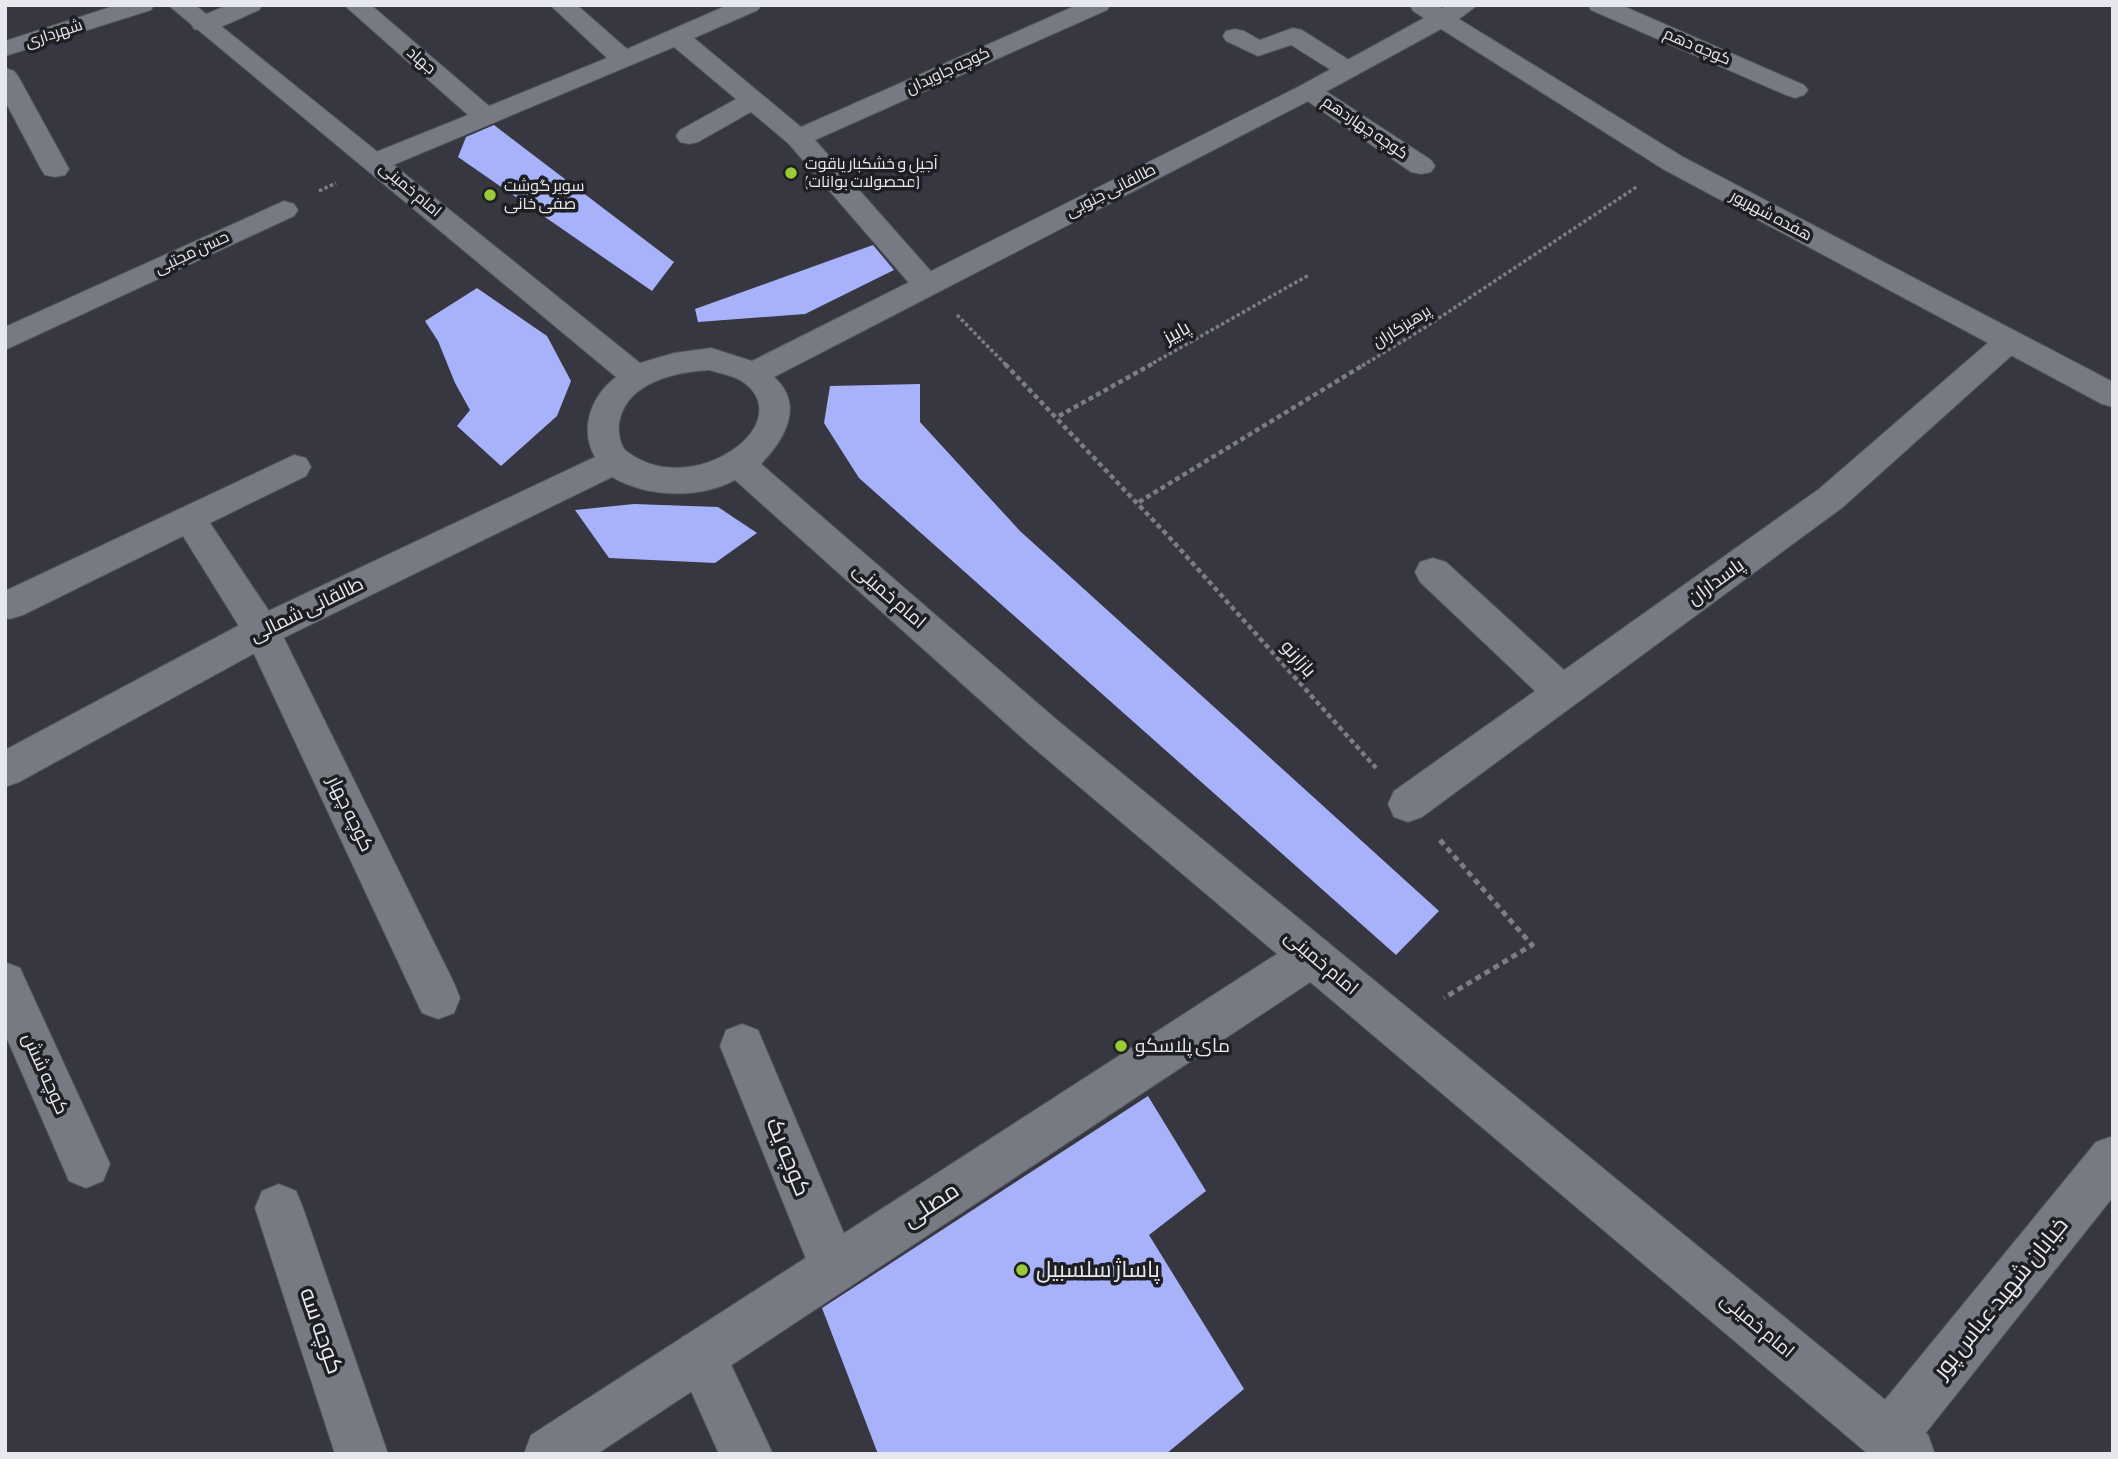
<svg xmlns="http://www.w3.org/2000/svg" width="2118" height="1459" font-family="'Sofia Sans Condensed',Cairo,sans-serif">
  <rect width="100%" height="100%" fill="#363740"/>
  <!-- building -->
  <path fill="#a7b2fb" d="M494 125 674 262 652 291 458 157 466 137Z
    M873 245 894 270 805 314 698 322 695 309Z
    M477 288 547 336 571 381 557 416 501 466 457 426 470 410 455 383 438 341 425 321Z
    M920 384V422L1020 531 1439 911 1396 955 859 478 824 423 830 386Z
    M634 504 718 507 757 533 715 563 609 558 575 510Z
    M1148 1096 1206 1191 1149 1235 1244 1389 1166 1454H878L822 1308Z"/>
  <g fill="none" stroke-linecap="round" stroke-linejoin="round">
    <defs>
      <path id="minor" d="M117 5H154L151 10 5 56V41Z
        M228 5H262L259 10C240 18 214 34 194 29L191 24 194 19Z
        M344 5H371L489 106 607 58 550 5H577L627 49 728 5H761L758 10 694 38 801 127 1077 5H1110L1107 10 815 140 936 277 941 284 936 291 926 294 916 291 789 144 751 112 698 142 689 144 680 142 676 136 680 130 736 99 674 47 386 168 376 170 366 168 362 162 366 156 468 115Z
        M1588 5H1621L1804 85 1808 90 1804 95 1795 98 1786 95 1591 10Z
        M1293 28 1302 30 1357 65 1361 70 1357 75 1348 78 1339 75 1291 45 1258 56 1226 41 1223 36 1226 31 1235 29 1244 31 1260 40Z
        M5 68 14 71 18 76 69 169 65 175 55 177 45 175 41 169 5 101Z
        M1309 83 1318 86 1431 160 1435 166 1431 172 1421 174 1411 172 1300 96 1296 91 1300 86Z
        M284 201 294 204 298 210 294 216 5 350V327Z
        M2009 330 2020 334 2024 341 2020 348 1843 507 1422 817 1408 822 1394 817 1388 804 1394 791 1535 691 1420 582 1415 572 1420 562 1433 558 1446 562 1564 670 1819 489 1998 334Z
        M294 455 306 458 311 467 306 476 210 523 275 620 454 983 460 998 454 1013 438 1019 422 1013 247 639 183 536 23 615 10 619 5 618V591Z
        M5 962 20 968 110 1164 103 1181 86 1188 69 1181 5 1034Z
        M742 1024 758 1030 859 1269 851 1286 834 1294 817 1286 720 1046 726 1030Z
        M2113 1136V1197L1909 1454H1870L1863 1437 1870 1418 2096 1142Z
        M279 1184 296 1191 303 1208 388 1454H335L255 1208 262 1191Z
        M700 1330 718 1337 773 1454H719L675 1355 682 1337Z"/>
      <path id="tertiary" d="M1312 935 1327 941 1334 956 1327 971 597 1454H524L531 1435 1297 941Z"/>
      <path id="secondary" d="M168 5H195L640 363 674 353 711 348 752 361 1300 86 1424 18 1413 11 1410 5H1438L1442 8 1448 5H1478L1459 19 1683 157 2113 382V407L2102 404 1663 169 1441 29 1318 96 774 377C805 405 785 439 761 464L1057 720 1928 1435 1935 1454H1868L1029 744 735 480C699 499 648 498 612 477L275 642 19 782 5 787V750L249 620 595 457C579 429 591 396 616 377ZM709 370C719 373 731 375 740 380 805 421 691 504 625 450 620 443 618 434 619 424 625 383 674 372 709 370Z"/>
    </defs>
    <!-- minor casing -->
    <use href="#minor" stroke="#52535b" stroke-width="2"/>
    <!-- tertiary casing -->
    <use href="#tertiary" stroke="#52535b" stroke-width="2"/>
    <!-- secondary casing -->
    <use href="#secondary" stroke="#52535b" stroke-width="2"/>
    <!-- path-far2 -->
    <path stroke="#7b7c84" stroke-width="3.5" stroke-dasharray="3.5 2.5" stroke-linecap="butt" d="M319 191 336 183
      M957 315 1007 366
      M1148 366 1309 275
      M1362 366 1424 328 1638 186"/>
    <!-- path-far1 -->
    <path stroke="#7b7c84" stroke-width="4.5" stroke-dasharray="5 3.5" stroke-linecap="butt" d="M1005 364 1170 538 1376 768
      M1059 416 1152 364
      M1139 502 1365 364"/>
    <!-- path -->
    <path stroke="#7b7c84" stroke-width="5" stroke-dasharray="6 4.5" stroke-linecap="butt" d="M1440 840 1532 945 1444 998"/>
    <!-- minor -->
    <use href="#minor" fill="#777983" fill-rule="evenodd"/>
    <!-- tertiary -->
    <use href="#tertiary" fill="#777983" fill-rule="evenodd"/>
    <!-- secondary -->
    <use href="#secondary" fill="#777983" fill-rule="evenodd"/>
  </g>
  <!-- markers -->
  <g fill="#99cb36" stroke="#1e1f23" stroke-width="2.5">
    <circle cx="791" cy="173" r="7"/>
    <circle cx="490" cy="195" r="7"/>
    <circle cx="1121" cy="1046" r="7"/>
    <circle cx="1022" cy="1270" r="7"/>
  </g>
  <g text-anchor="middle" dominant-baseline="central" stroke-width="7" stroke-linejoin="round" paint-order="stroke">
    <!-- far-street labels -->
    <g font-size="16" fill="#e7e8ee" stroke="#1e1f23">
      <text transform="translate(54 34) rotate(-18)">شهرداری</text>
      <text transform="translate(1697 47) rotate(23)">کوچه دهم</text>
      <text transform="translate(421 61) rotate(41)">جهاد</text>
      <text transform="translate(948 71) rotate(-25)">کوچه جاویدان</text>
      <text transform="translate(1365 128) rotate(34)">کوچه چهاردهم</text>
      <text transform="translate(410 190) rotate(40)">امام خمینی</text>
      <text transform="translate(1111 191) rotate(-27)">طالقانی جنوبی</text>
      <text transform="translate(1771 216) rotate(28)">هفده شهریور</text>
      <text transform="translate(192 253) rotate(-25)">حسن مجتبی</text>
      <text transform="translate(1402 327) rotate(-32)">پرهیزکاران</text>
    </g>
    <!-- far-poi labels -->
    <g font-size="16" fill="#e7e8ee" stroke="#1e1f23" text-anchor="start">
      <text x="805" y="164">آجیل و خشکبار یاقوت<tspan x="805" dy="18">(محصولات بوانات)</tspan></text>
      <text x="504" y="186">سوپر گوشت<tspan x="504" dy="18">صفی خانی</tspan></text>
    </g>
    <!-- street labels -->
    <g font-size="19" fill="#e7e8ee" stroke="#1e1f23">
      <text transform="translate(1177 333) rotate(-29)">پاییز</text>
      <text transform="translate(1716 582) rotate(-36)">پاسداران</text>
      <text transform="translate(889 596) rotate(41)">امام خمینی</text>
      <text transform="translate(307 610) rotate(-26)">طالقانی شمالی</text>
      <text transform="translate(1298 659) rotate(49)">بازارنو</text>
      <text transform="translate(350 814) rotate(64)">کوچه چهار</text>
      <text transform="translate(1321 963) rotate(40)">امام خمینی</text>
      <text transform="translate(45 1074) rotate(66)">کوچه شش</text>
      <text transform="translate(1757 1326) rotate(40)">امام خمینی</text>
    </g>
    <!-- poi labels -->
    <g font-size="19" fill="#e7e8ee" stroke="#1e1f23" text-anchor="start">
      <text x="1135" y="1046">مای پلاسکو</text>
    </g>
    <!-- near-street labels -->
    <g font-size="23" fill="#e7e8ee" stroke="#1e1f23">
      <text transform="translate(788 1157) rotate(68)">کوچه یک</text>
      <text transform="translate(931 1205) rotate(-33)">مصلی</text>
      <text transform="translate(2001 1298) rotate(-51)">خیابان شهید عباس پور</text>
      <text transform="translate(321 1331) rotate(71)">کوچه سه</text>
    </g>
    <!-- near-poi labels -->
    <g font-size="23" fill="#e7e8ee" stroke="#1e1f23" text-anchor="start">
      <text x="1036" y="1270">پاساژ سلسبیل</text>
    </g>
  </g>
  <!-- border -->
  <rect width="2118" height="1459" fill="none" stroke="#e7e8ee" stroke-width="14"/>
</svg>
